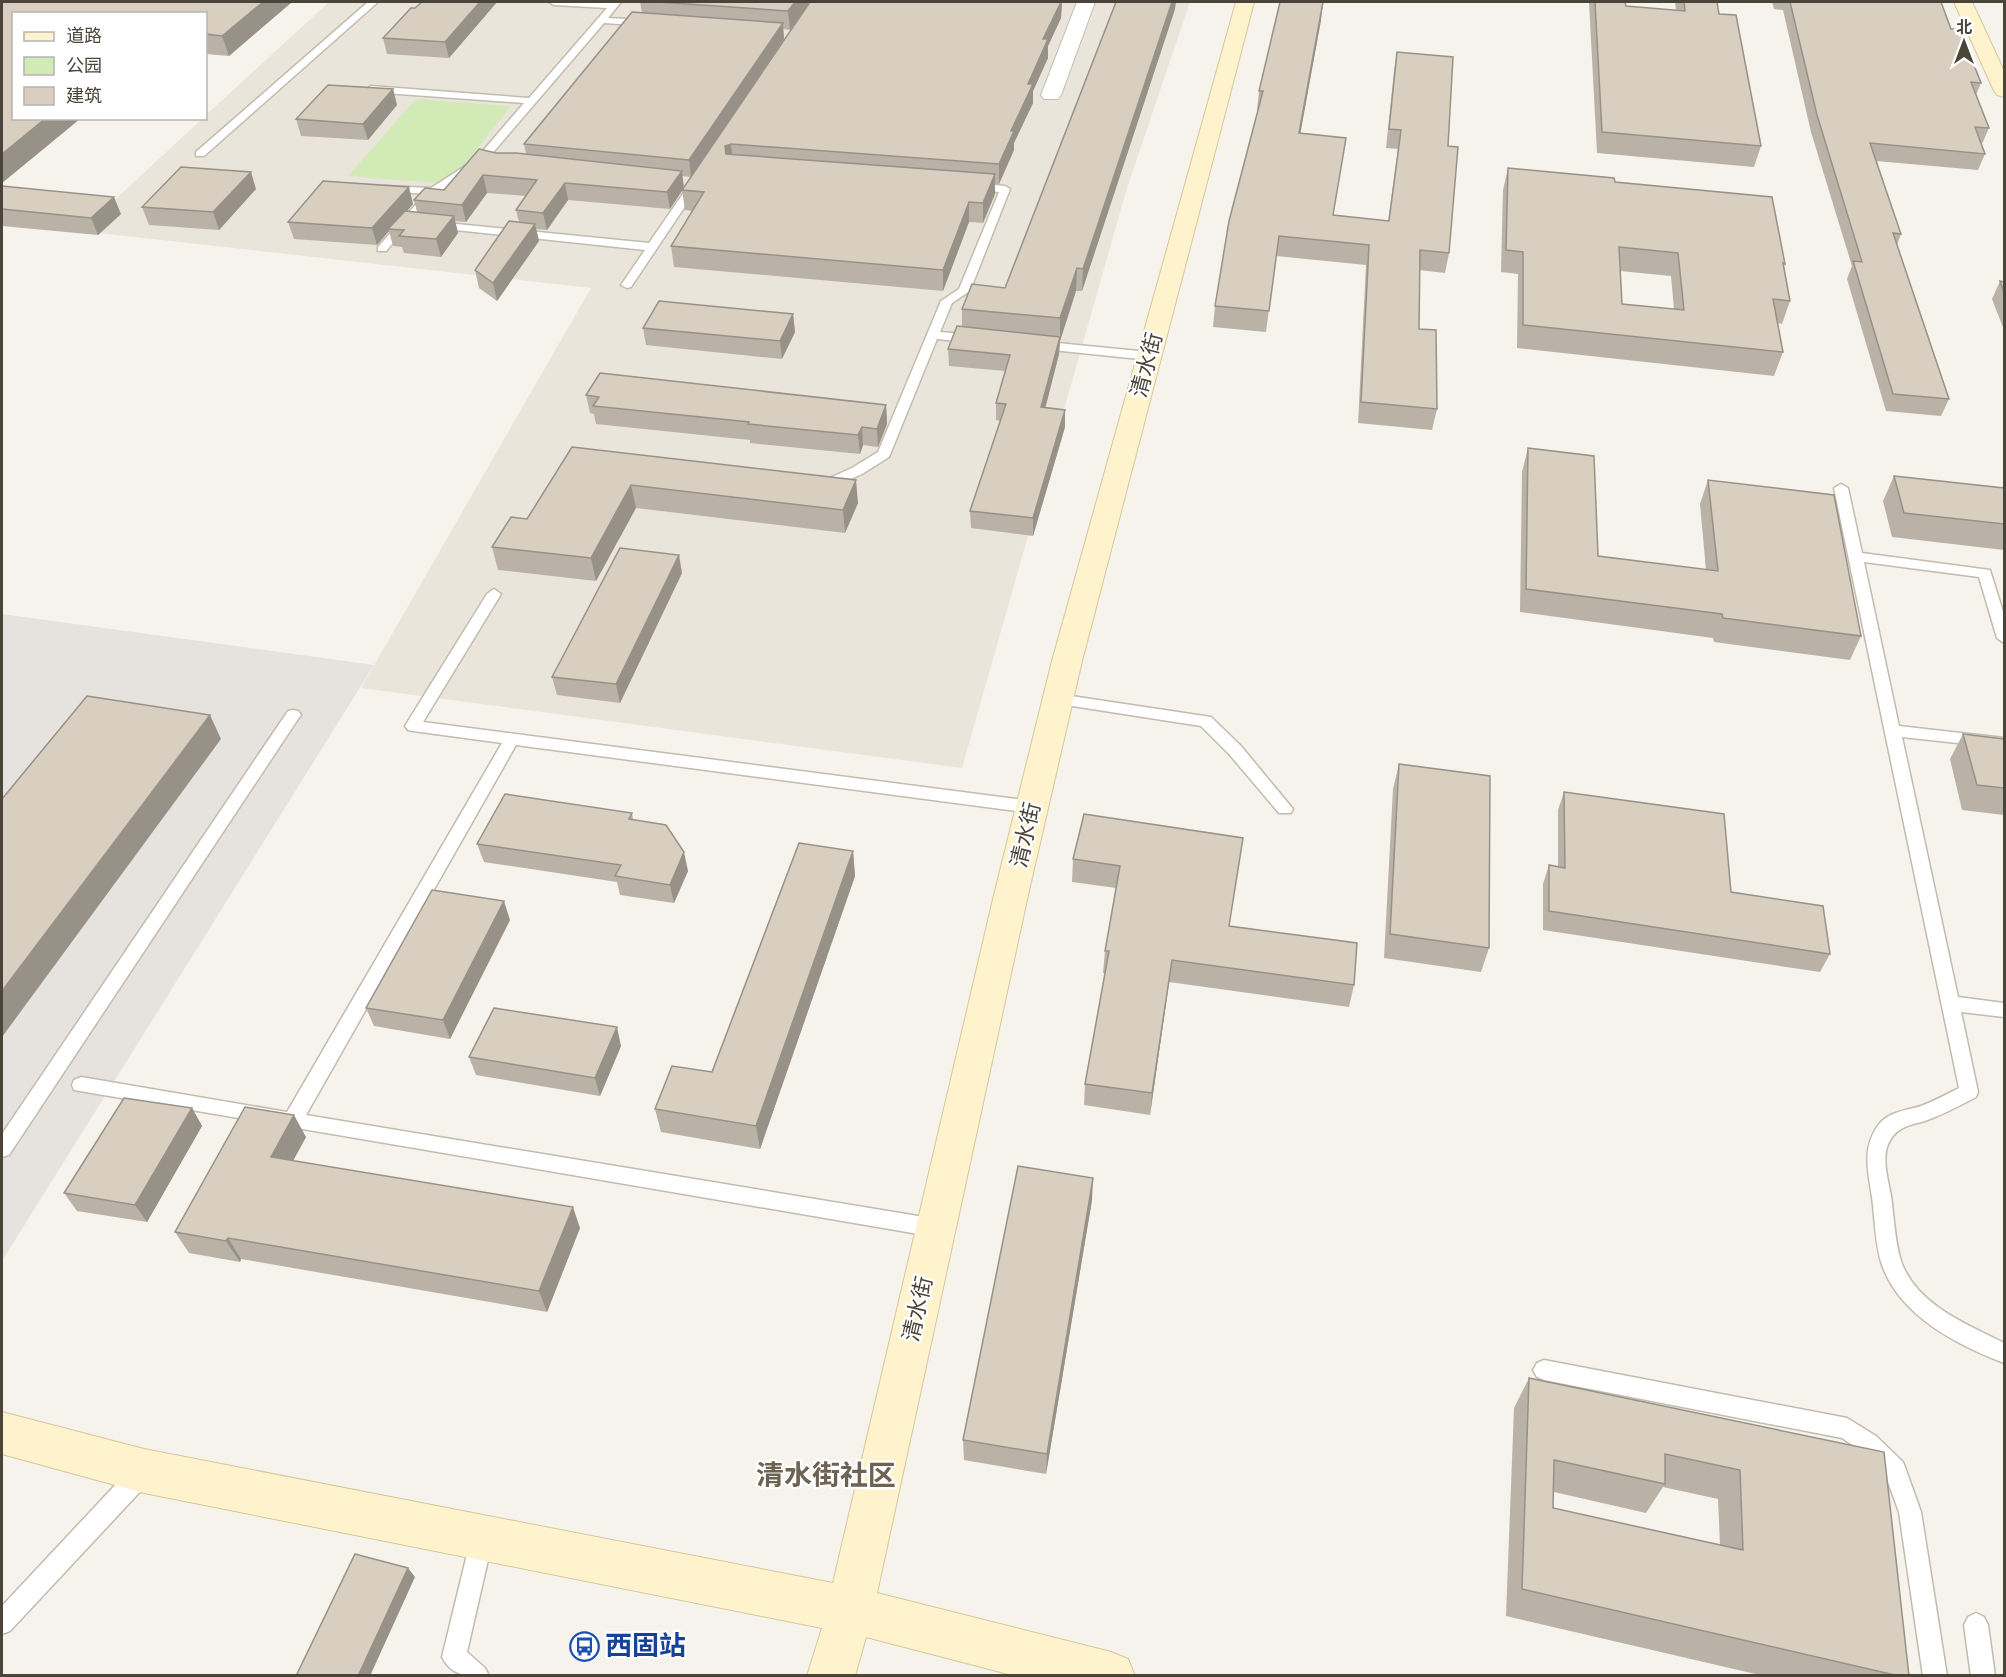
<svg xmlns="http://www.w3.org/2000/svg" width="2006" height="1677" font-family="Karla,'Noto Sans SC',sans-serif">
  <rect width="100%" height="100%" fill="#f6f3ec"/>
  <!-- residential -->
  <path fill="#eae5da" d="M329 2H1190L1127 188 962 768 361 688 591 288 81 231 202 119 206 118V115Z"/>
  <!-- industrial -->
  <path fill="#e6e2dd" d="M2 614 374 665 2 1261Z"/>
  <!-- green -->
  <path fill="#d2eab5" d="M416 99 511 106 449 184 348 176Z"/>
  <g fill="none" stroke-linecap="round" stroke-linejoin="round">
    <defs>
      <path id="lane" d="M368 2H378L204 156H196V152Z
        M549 2H621L608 18 647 20 652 23 647 26 604 23 484 163 437 193 386 251H378V247L425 194 389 191 385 190V186L431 188 476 159 524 103 371 92 366 89 371 86 529 98 607 8 554 5Z
        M695 181 700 184 631 287 627 288 621 285 645 250 436 228 430 225 436 222 649 243 691 182Z
        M972 183 1005 186 1010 189 970 291 952 303 940 332 975 335 981 339 975 343 937 339 889 457 862 474 826 490H816L814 487 816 484 852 468 878 452 941 301 959 289 999 192 968 188 967 186Z
        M1037 341 1149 352 1155 356 1149 360 1033 348 1031 345Z
        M1841 484 1848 488 1862 553 1990 570 2004 615V643L1997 638 1979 577 1864 562 1899 726 2004 738V748L1902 737 1958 997 2004 1003V1017L1961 1012 1978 1092 1976 1097C1961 1105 1946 1113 1930 1119 1916 1125 1900 1124 1891 1139 1880 1154 1888 1179 1891 1196 1894 1216 1895 1245 1902 1264 1919 1306 1967 1324 2004 1343V1363C1957 1345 1900 1316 1882 1265 1875 1245 1875 1219 1872 1197 1868 1172 1862 1149 1877 1127 1888 1111 1905 1111 1921 1106 1934 1101 1947 1094 1959 1088L1834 488Z
        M494 589 501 594 423 722 1032 801 1038 803 1040 807 1038 811 1032 813 516 745 306 1115 936 1219 943 1222 946 1228 943 1234 936 1237 74 1090 72 1085 74 1080 81 1077 287 1112 502 743 413 731 408 730 405 726 487 594Z
        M1058 694 1211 717 1241 746 1293 809 1291 813H1279L1229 754 1201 726 1053 703 1050 699 1053 695Z
        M293 710 298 711 301 715 298 719 9 1155 2 1157V1134L288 711Z
        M1544 1360 1847 1418 1876 1436 1903 1462 1906 1470 1921 1512 1947 1676H1923L1899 1512 1886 1477 1860 1450 1842 1438 1544 1380 1537 1377 1533 1370 1537 1363Z
        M142 1462 150 1465 153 1473 150 1481 10 1631 2 1634V1606L134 1465Z
        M482 1527 490 1530 493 1538 467 1652 485 1668 489 1676C468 1676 452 1677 442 1657L471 1538 474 1530Z
        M1976 1613 1984 1617 1988 1625 1995 1676H1971L1964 1625 1968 1617Z"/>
      <path id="street" d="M1077 2H1095L1061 95 1058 99H1044L1041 95Z"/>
      <path id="secondary" d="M1236 2H1254L1082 661 1028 895 877 1593 1111 1652 1128 1659 1135 1676H1016L866 1637 855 1676H807L822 1628 144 1493 2 1454V1412L144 1449 833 1583 994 895 1052 661Z
        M1954 2H1972L2004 71V97L1997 95 1994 91Z"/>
    </defs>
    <!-- lane casing -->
    <use href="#lane" stroke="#c2bbae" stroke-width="3"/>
    <!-- street casing -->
    <use href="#street" stroke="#c2bbae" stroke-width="2"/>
    <!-- secondary casing -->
    <use href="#secondary" stroke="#d6c79b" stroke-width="2"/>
    <!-- lane -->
    <use href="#lane" fill="#fff" fill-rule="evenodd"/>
    <!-- street -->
    <use href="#street" fill="#fff" fill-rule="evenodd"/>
    <!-- secondary -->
    <use href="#secondary" fill="#fff3cd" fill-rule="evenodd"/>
  </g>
  <!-- wall -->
  <path fill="#bab2a6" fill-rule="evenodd" d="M2 2H292L229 56 206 54V14H14L81 118 2 183Z
    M497 2 449 58 387 54 383 38 415 8Z
    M640 2H810L790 30 783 29 784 39 691 177 682 176 684 188 810 2H1062L1061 18 1048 46V58L1033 91V103L1014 143V150L999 184H995V194L983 223 969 222 943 291 674 267 671 246 693 211 685 210 682 190 670 209 568 200 547 230 536 229 539 241 497 301 479 288 475 270 519 222 516 210 526 196 487 193 466 222 455 221 458 233 441 257 404 253 402 247 393 246 389 231 377 245 294 239 288 222 413 204 407 211 417 212 414 200 444 190 496 153 526 154 524 144 642 12Z
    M1589 2H1625L1626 6 1676 10 1675 2H1717L1719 14 1761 146 1754 167 1597 153Z
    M1772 2H1941L1951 29 1981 83 1976 95 1989 128 1982 144 1985 154 1978 170 1876 161 1901 234 1897 245 1949 399 1941 416 1886 411 1847 279 1852 266 1811 132 1783 10 1774 9Z
    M1175 9 1082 291H1076L1060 341 1059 354 1045 408 1065 427 1033 536 971 528 970 511 1000 421 996 420V403L1005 371 949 366 948 349 962 327V309L1005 288Z
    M1321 20 1300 133 1346 138 1333 215 1388 221 1398 149 1386 148 1394 71 1397 52 1448 146 1449 253 1445 273 1419 270V329L1437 409 1432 430 1358 423 1366 265 1276 256 1266 332 1213 327 1215 306 1258 110H1257L1259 91Z
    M393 89 397 105 368 140 301 136 296 119Z
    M1508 168 1615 182 1785 264 1784 267 1790 301 1782 324 1778 323 1783 352 1774 376 1517 348 1518 274 1501 272 1503 190ZM1620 271 1671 276 1674 309 1622 304Z
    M2 186 121 214 98 235 2 226Z
    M256 189 219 230 149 225 142 207Z
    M2000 281 2004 282V330L1992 299Z
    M793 314 795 332 782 359 646 345 643 328Z
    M586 395 886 405 887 424 878 447 863 445 860 454 750 443V440L596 424 594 414 590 413Z
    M572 447 858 503 845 533 636 508 596 581 498 570 492 547 527 519Z
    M1528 448 1598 556 1706 570 1700 504 1708 480 1861 636 1850 660 1714 642 1713 638 1520 612 1522 472Z
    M1894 476 2004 488V550L1892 537 1883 501Z
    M682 573 620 703 557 695 552 677Z
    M1963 734 2004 739V815L1962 810 1950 759Z
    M1399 764 1489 948 1481 972 1384 958 1393 789Z
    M1564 792 1731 892 1830 954 1820 972 1543 930V884L1549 865 1558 867V810Z
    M632 813 633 820 688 871 674 903 620 895 617 882 484 862 477 844Z
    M1084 814 1229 926 1354 985 1349 1007 1169 982 1150 1115 1084 1105 1085 1084 1105 974 1103 973 1105 951 1116 888 1072 882 1073 859Z
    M853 851 855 876 760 1149 661 1132 655 1109 712 1072Z
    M510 920 450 1039 374 1026 366 1008Z
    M621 1046 600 1096 476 1075 469 1057Z
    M192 1108 202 1126 147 1222 77 1211 64 1193Z
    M306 1137 293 1161 580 1228 547 1312 241 1259 240 1262 189 1253 175 1232Z
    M1092 1200 1046 1474 964 1460 963 1440Z
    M1529 1378 1884 1452 1899 1676H1764L1506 1616 1514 1408ZM1663 1487 1718 1499 1720 1545 1553 1508 1554 1492 1646 1513Z"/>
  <!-- shaded-wall -->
  <path fill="#979187" d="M263 2H292L229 56 222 36Z
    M480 2H497L449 58 445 42Z
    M795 2H810L790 30 788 11Z
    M1061 2H1062L1061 18 1048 46V58L1033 91V103L1014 143V150L999 184V164L1043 39Z
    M1172 2H1176L1175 9 1082 291 1083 269Z
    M1323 2 1321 20 1297 152 1299 133Z
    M783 23 784 39 691 177 689 160Z
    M393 89 397 105 368 140 363 124Z
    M46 118H81L2 183V154Z
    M731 144 733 164 727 166 725 146Z
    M682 171 684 188 670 209 667 192Z
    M251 172 256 189 219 230 213 212Z
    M995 174V194L983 223V203Z
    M483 175 487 193 466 222 462 205Z
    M565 183 568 200 547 230 543 213Z
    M409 187 413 204 391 229H388L389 231 377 245 372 228Z
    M114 197 121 214 98 235 91 218Z
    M969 202V222L943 291V270Z
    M454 216 458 233 441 257 436 239Z
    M535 224 539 241 497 301 493 283Z
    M1077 268 1076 291 1060 341 1059 354 1041 425V407L1060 338V318Z
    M793 314 795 332 782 359 780 341Z
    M886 405 887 424 878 447 877 429Z
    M1065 410V427L1033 536V518Z
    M862 427 863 445 860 454 858 435Z
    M856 480 858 503 845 533 843 510Z
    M631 485 636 508 596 581 591 558Z
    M679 555 682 573 620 703 616 684Z
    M210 715 221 739 2 1037V991Z
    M853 851 855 876 760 1149 756 1126Z
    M684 852 688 871 674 903 670 885Z
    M504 901 510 920 450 1039 443 1020Z
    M1172 960 1169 982 1150 1115 1152 1093Z
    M617 1027 621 1046 600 1096 595 1078Z
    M192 1108 202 1126 147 1222 135 1205Z
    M294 1115 306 1137 283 1179 271 1157Z
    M1093 1178 1092 1200 1046 1474 1047 1454Z
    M573 1207 580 1228 547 1312 539 1291Z
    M228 1238 241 1259 240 1262 226 1241Z
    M408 1568 415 1577 370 1676H358Z"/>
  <!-- building -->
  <path fill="#d8cfc1" stroke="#979187" stroke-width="1.5" fill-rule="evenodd" d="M2 2H263L222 36 206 34V14H14V118H46L2 154Z
    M422 2H480L445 42 383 38 411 8H415Z
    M658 2H795L788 11Z
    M810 2H1061L1043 39H1048L1028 84H1033L1011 131H1014L999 164 731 144 725 146 726 154 995 174 983 203 969 202 943 270 671 246 704 192 682 190Z
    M1116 2H1172L1083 269 1077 268 1060 318 962 309 972 284 1005 288Z
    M1280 2H1323L1299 133 1346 138 1333 215 1389 221 1401 130 1389 129 1397 52 1453 57 1448 146 1458 147 1449 253 1420 250 1419 329 1436 330 1437 409 1361 402 1369 245 1279 236 1269 311 1215 306 1229 221 1263 91H1259Z
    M1595 2H1625L1626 6 1685 11 1684 2H1717L1719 14 1736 15 1761 146 1602 132Z
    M1790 2H1941L1951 29H1960L1981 83 1971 82 1989 128 1975 127 1985 154 1870 143 1901 234 1893 233 1949 399 1893 394 1853 261 1862 262 1817 115Z
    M632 12 783 23 689 160 524 144Z
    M328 85 393 89 363 124 296 119Z
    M479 149 496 153H516L682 171 667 192 565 183 543 213 516 210 537 180 483 175 462 205 414 200 425 188 444 190Z
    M181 167 251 172 213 212 142 207Z
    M1508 168 1614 178 1615 182 1772 197 1785 264 1783 263 1790 301 1773 299 1783 352 1523 325V252L1506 250ZM1619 247 1678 253 1684 310 1622 304Z
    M323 181 409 187 372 228 288 222Z
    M2 186 114 197 91 218 2 209Z
    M405 211 454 216 436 239 399 236 404 230 388 229Z
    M509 221 535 224 493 283 475 270Z
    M2000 281 2004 282V292Z
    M659 301 793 314 780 341 643 328Z
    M957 326 1060 337 1041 407 1065 410 1033 518 970 511 1006 404 996 403 1010 355 948 349Z
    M600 373 886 405 877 429 862 427 858 435 748 424 749 422 593 406 599 397 586 395Z
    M572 447 856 480 843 510 631 485 591 558 492 547 511 517 527 519Z
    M1528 448 1594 456 1598 556 1718 571 1708 480 1834 495 1861 636 1723 618 1722 614 1526 589Z
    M1894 476 2004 488V524L1904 513Z
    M620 548 679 555 616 684 552 677Z
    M87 696 210 715 2 991V799Z
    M1963 734 2004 739V788L1977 785Z
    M1399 764 1490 776 1489 948 1390 934Z
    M1564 792 1724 814 1731 892 1823 906 1830 954 1549 911V865L1565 868Z
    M505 794 632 813 629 819 666 825 684 852 670 885 615 876 621 865 477 844Z
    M1084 814 1243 838 1229 926 1357 943 1354 985 1172 960 1152 1093 1085 1084 1109 951H1105L1120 866 1073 859Z
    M799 843 853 851 756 1126 655 1109 672 1066 712 1072Z
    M432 890 504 901 443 1020 366 1008Z
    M494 1008 617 1027 595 1078 469 1057Z
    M124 1098 192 1108 135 1205 64 1193Z
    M245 1107 294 1115 271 1157 573 1207 539 1291 228 1238 226 1241 175 1232Z
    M1018 1166 1093 1178 1047 1454 963 1440Z
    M1529 1378 1884 1452 1909 1676H1899L1522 1589ZM1665 1454 1740 1470 1743 1550 1553 1508 1554 1460 1665 1484Z
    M355 1554 408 1568 358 1676H296Z"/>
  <!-- icons -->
  <defs>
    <symbol id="bus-ring" viewBox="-11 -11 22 22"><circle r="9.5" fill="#fff" stroke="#1a4fb4" stroke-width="1.5"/><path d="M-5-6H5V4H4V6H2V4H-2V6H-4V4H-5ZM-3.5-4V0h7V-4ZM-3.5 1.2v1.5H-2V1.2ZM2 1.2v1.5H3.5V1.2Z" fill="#1a4fb4"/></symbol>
  </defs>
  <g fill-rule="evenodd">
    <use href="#bus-ring" x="568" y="1630" width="33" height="33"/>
  </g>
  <g text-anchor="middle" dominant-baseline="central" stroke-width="4.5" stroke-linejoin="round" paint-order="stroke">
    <!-- street labels -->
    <g font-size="22" fill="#4b4439" stroke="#fff">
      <text transform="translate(1147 365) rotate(-75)">清水街</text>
      <text transform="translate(1026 835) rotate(-77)">清水街</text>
      <text transform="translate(918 1309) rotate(-77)">清水街</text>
    </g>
    <!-- near-transit labels -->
    <g font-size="27" font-weight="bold" fill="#164399" stroke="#fff" text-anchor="start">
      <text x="605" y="1646">西固站</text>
    </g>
    <!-- near-neighbourhood labels -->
    <g font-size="28" font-weight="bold" fill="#6e6250" stroke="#fff">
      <text x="826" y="1475">清水街社区</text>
    </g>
  </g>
  <!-- border -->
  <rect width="2006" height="1677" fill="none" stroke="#4b4439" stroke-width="6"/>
  <!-- legend -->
  <rect x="12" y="12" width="195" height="108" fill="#ffffff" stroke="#b7b4b0" stroke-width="1.5"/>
  <rect x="24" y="32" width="30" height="9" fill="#fff3cd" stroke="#b7b4b0" stroke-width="1.5"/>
  <text x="66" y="42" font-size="18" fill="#4b4439">道路</text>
  <rect x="24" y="57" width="30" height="18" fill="#d2eab5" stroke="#b7b4b0" stroke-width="1.5"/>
  <text x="66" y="72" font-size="18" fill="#4b4439">公园</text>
  <rect x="24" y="87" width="30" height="18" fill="#d8cfc1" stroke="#b7b4b0" stroke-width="1.5"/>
  <text x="66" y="102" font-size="18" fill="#4b4439">建筑</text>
  <!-- north arrow -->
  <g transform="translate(1964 42)" stroke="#ffffff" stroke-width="4.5" paint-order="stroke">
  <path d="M0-4.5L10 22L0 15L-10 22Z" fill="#4b4439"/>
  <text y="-9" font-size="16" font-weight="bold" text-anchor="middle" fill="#4b4439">北</text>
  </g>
</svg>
